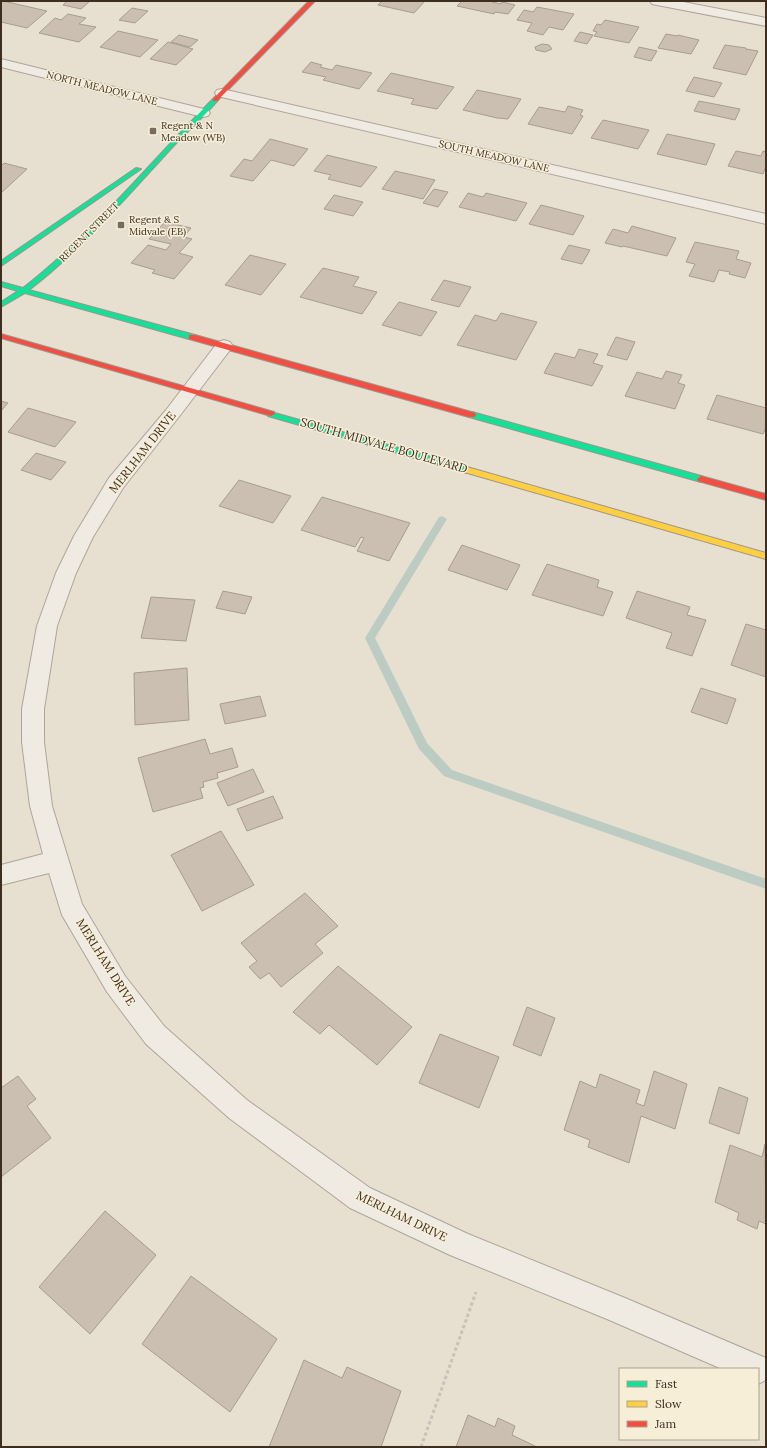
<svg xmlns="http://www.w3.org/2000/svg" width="767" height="1448" font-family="Lora,serif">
  <rect width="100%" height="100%" fill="#e7e0d1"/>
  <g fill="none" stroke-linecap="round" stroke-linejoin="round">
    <!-- stream -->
    <path fill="#bcccc2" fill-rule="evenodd" d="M442 516 447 519 375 638 427 743 452 770 766 879V889L444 776 419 749 365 638 439 517Z"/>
  </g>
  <!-- building -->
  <path fill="#cbbfb2" stroke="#a89c90" d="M3 1 47 11 27 28 1 22V2Z
    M67 1H90L81 9 63 5Z
    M382 1H425L414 13 378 5Z
    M462 1H493L492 2 501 4 502 2 515 5 508 14 495 12 494 14 457 6Z
    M537 7 574 14 563 30 549 27 543 35 527 31 532 23 517 20 524 10 533 12Z
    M132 8 148 11 135 23 119 20Z
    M68 14 86 18 79 24 96 27 79 42 39 33 55 18 61 20Z
    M605 20 639 27 629 43 594 36 597 32 593 31 597 24 601 25Z
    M118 31 158 40 140 57 100 47Z
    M580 32 593 35 587 44 574 41Z
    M666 34 677 36 678 35 699 40 691 54 658 48Z
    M179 35 198 40 190 47 171 42Z
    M168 42 193 49 176 65 150 59Z
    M542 44 549 45 552 49 545 52 536 50 535 47Z
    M725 45 746 48V49L758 51 746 75 713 68Z
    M639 47 657 51 651 61 634 57Z
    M311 62 322 65 320 67 332 70 336 65 372 73 359 89 323 80 326 77 302 72Z
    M391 73 454 87 437 109 411 104 414 99 377 91Z
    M694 77 722 83 714 97 686 91Z
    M477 90 521 99 508 119 497 118 463 110Z
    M699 101 740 109 735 120 694 111Z
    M568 106 583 110 580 115 583 116 572 134 528 124 539 107 565 112Z
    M603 120 649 130 638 149 591 138Z
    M667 134 715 144 706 165 657 154Z
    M270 139 308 149 294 166 271 160 253 181 230 176 244 159 252 161Z
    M736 151 761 156 763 151 766 152V166L763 174 728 166Z
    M327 155 377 167 361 187 328 179 331 175 314 171Z
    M4 163 27 169 1 193V166Z
    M395 171 413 175 435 180 423 199 382 189Z
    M434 189 448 192 438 207 423 203Z
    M468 193 483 197 486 193 527 203 516 221 459 207Z
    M334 195 363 202 353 216 324 209Z
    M541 205 584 216 573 235 529 224Z
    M165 222 191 228 184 237 192 239 179 253 193 257 174 279 152 273 155 270 131 263 148 245 166 250 171 244 149 239Z
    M632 226 676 238 667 256 623 246 622 247 605 243 613 229 628 233Z
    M695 242 739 251 736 259 751 263 745 278 729 274 730 272 719 270 714 282 689 276 695 264 686 262Z
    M569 245 590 250 582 264 561 259Z
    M250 255 286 264 261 295 225 285Z
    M323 268 359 277 353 286 377 292 362 314 300 297Z
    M444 280 471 287 459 307 431 300Z
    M399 302 437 312 421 336 382 325Z
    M501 313 537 322 516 360 457 345 475 315 496 321Z
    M616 337 635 342 627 360 607 355Z
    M579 349 598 354 593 363 603 366 592 386 544 373 555 353 575 358Z
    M666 371 682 375 678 383 685 385 675 409 625 396 637 372 662 379Z
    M717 395 766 408V427L763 434 707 419Z
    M1 401 8 403 1 411Z
    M28 408 76 422 55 447 8 432Z
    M36 453 66 462 51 480 21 470Z
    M239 480 291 496 273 523 219 506Z
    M322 497 410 523 389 561 357 551 364 538 361 537 355 547 301 530Z
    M462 545 520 565 507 590 448 570Z
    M547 564 599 580 597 587 613 592 603 616 532 595Z
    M223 591 252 597 245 614 216 608Z
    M637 591 690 607 687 615 706 620 692 656 666 648 672 633 626 618Z
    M151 597 195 600 186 641 141 638Z
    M746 624 766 630V677L731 665Z
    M187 668 189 720 135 725 134 673Z
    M701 688 736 699 727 724 691 712Z
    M260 696 266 716 225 724 220 704Z
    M205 739 210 754 232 748 238 767 217 773 218 778 203 782 204 787 200 788 203 798 153 812 138 758Z
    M253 769 264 792 228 806 217 783Z
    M273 796 283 818 247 831 237 809Z
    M221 831 254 885 202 911 171 855Z
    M305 893 338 926 315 944 323 953 281 987 269 973 260 979 249 967 257 961 241 943Z
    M338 966 412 1027 377 1065 329 1025 320 1034 293 1012Z
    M527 1007 555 1018 541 1056 513 1045Z
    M440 1034 499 1057 479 1108 419 1083Z
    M654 1071 687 1084 675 1129 641 1116 629 1163 588 1147 590 1140 564 1130 580 1081 596 1088 600 1074 640 1090 636 1103 644 1106Z
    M18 1076 36 1099 27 1106 51 1138 1 1177V1088Z
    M719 1087 748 1098 739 1134 709 1123Z
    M765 1144 766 1224 759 1221 757 1229 737 1220 739 1213 715 1202 730 1145 762 1157Z
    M105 1211 156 1255 90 1334 39 1287Z
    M191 1276 277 1339 230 1412 142 1344Z
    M304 1360 342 1378 347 1367 401 1391 381 1447H269Z
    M468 1415 495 1427 498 1418 515 1426 512 1435 537 1447H456Z"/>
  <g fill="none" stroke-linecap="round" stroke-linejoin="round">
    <defs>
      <path id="street" d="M650 1H678L766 18V26L657 5 652 4Z
        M1 59 208 110 210 113 208 116 203 117 1 67Z
        M222 89 766 214V224L217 96 215 93 217 90Z
        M224 340 230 342 233 346 230 350 178 418 123 488 93 537 76 573 57 626 44 709V742L52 806 82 904 125 976 164 1026 247 1100 370 1188 468 1234 625 1298 766 1358V1380L758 1384V1369H722L607 1319 450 1255 350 1208 229 1118 146 1044 107 992 62 915 49 873 1 885V865L43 854 30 806 22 742V709L37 626 56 573 74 536 109 478 166 410 218 342Z"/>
      <path id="fast" d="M213 99 218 100C202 119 183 135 167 153 123 201 81 250 29 290L195 335V339H189L25 293 1 307V302L18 291 1 286V282L23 288C94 233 150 162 213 99Z
        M136 168 141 169 1 266V261Z
        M268 412H271L467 467 471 470 467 473 268 416Z
        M472 412 701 476 705 479 701 482 469 417 468 415Z"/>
      <path id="slow" d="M467 467 766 553V559L464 472 463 470Z"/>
      <path id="jam" d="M309 1H315L217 101H213V99Z
        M1 334 274 412 275 414 271 416 1 338Z
        M189 335H195L475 413 476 415 475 417H469L189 339Z
        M701 476 766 494V500L698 481 697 479Z"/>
    </defs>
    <!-- street casing -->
    <use href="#street" stroke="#ada599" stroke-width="2"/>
    <!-- fast casing -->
    <use href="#fast" stroke="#9c958a" stroke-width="2"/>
    <!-- slow casing -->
    <use href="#slow" stroke="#9c958a" stroke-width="2"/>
    <!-- jam casing -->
    <use href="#jam" stroke="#9c958a" stroke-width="2"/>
    <!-- path -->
    <path stroke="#c8c2b9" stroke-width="3" stroke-dasharray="3.5 2.5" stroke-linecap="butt" d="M421 1447 476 1292"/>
    <!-- street -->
    <use href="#street" fill="#efebe3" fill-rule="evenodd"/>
    <!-- fast -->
    <use href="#fast" fill="#16e098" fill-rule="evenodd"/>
    <!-- slow -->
    <use href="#slow" fill="#ffcf43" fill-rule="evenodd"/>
    <!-- jam -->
    <use href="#jam" fill="#f24e42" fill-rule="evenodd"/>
  </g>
  <!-- markers -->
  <g fill="#786c5e" stroke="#f7eed8" stroke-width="1.5">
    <rect x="149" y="127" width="8" height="8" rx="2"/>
    <rect x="117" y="221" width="8" height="8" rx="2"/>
  </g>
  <g text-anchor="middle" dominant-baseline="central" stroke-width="3" stroke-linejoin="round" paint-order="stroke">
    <!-- far-street labels -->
    <g font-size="10" fill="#3d2e20" stroke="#f7eed8">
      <text transform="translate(102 88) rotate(14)">NORTH MEADOW LANE</text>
      <text transform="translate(494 156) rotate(13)">SOUTH MEADOW LANE</text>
      <text transform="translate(89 232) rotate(-45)">REGENT STREET</text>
    </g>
    <!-- far-poi labels -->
    <g font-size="10" fill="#3d2e20" stroke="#f7eed8" text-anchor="start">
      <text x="161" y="125">Regent &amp; N<tspan x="161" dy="12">Meadow (WB)</tspan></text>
      <text x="129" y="219">Regent &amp; S<tspan x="129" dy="12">Midvale (EB)</tspan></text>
    </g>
    <!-- street labels -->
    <g font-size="12" fill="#3d2e20" stroke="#f7eed8">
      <text transform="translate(384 445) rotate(16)">SOUTH MIDVALE BOULEVARD</text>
      <text transform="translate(142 452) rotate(-52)">MERLHAM DRIVE</text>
      <text transform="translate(106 962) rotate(58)">MERLHAM DRIVE</text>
      <text transform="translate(402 1216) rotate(26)">MERLHAM DRIVE</text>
    </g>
  </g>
  <!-- border -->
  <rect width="767" height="1448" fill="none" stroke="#3d2e20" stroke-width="4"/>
  <!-- legend -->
  <rect x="619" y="1368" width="140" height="72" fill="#f7eed8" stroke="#ada18e"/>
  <rect x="627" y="1381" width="20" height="6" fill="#16e098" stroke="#ada18e"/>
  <text x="655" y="1388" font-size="12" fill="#3d2e20">Fast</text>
  <rect x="627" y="1401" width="20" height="6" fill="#ffcf43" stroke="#ada18e"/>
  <text x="655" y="1408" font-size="12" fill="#3d2e20">Slow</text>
  <rect x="627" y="1421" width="20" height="6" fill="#f24e42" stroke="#ada18e"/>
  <text x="655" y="1428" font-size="12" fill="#3d2e20">Jam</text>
</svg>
